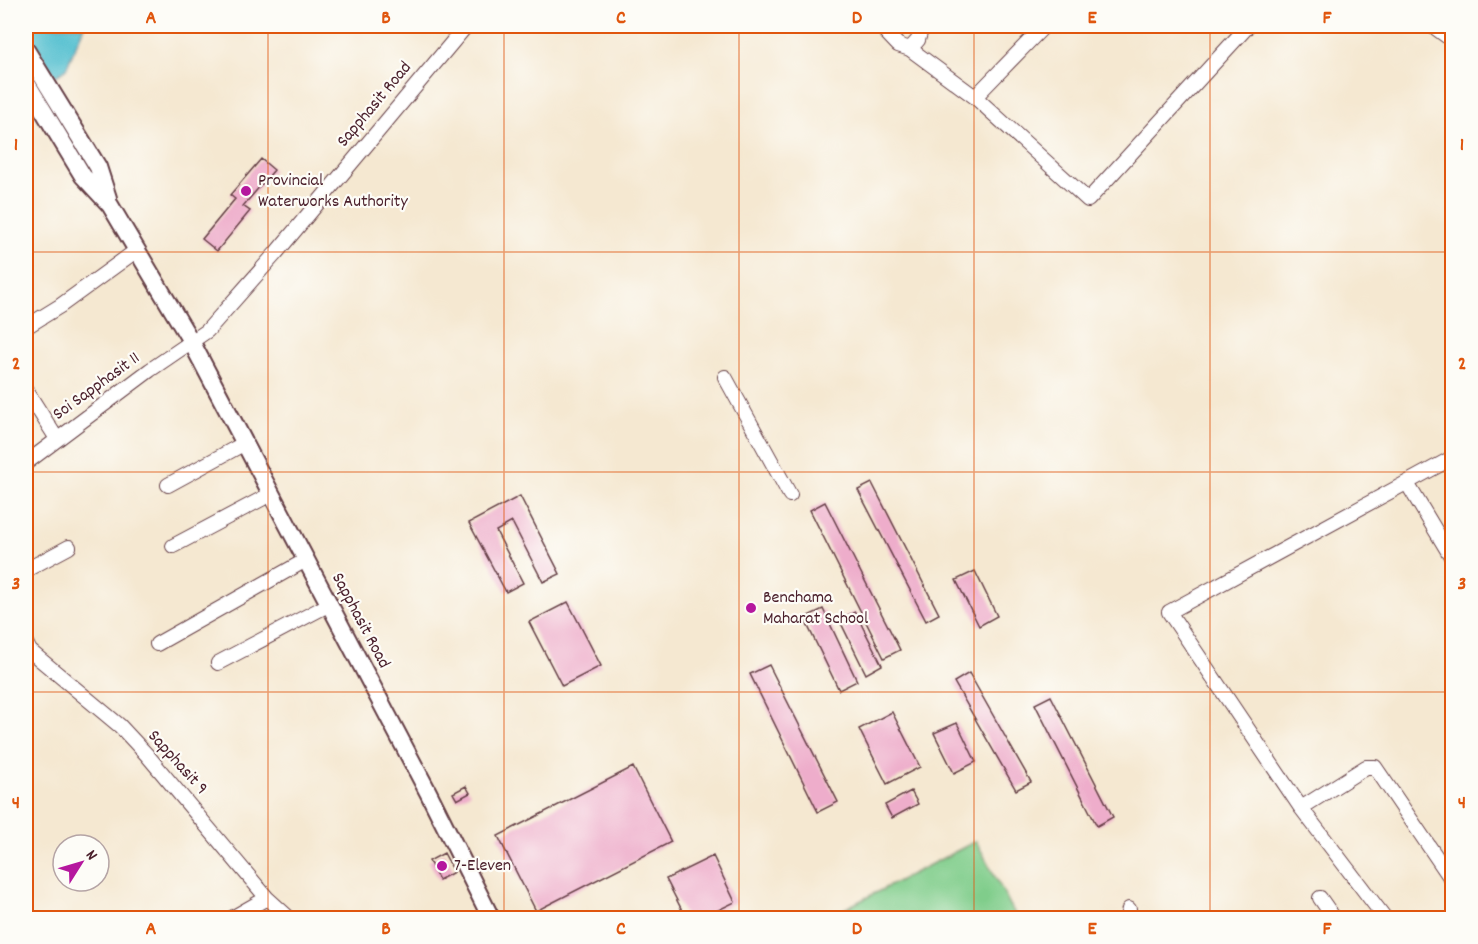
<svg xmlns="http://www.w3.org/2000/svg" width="1478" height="944" font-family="Dekko,sans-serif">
  <rect width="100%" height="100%" fill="#fdfcf7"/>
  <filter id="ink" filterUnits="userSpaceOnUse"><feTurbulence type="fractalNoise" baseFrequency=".0167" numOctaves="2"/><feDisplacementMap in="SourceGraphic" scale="12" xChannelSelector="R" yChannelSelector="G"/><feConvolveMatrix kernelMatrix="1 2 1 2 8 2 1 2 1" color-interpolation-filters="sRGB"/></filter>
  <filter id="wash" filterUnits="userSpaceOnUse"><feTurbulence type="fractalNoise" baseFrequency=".008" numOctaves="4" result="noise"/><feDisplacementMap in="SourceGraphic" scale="24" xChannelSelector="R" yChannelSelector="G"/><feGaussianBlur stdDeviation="1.35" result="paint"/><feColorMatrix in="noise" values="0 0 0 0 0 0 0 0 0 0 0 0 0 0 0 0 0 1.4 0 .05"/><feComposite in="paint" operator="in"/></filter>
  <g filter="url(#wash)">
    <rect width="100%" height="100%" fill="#f5e8d1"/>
    <!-- green -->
    <path fill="#80cd8b" stroke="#65765b" stroke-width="1.5" d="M976 841 1017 918H827Z"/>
    <!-- water -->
    <path fill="#55c0d0" stroke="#50707e" stroke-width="1.5" d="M26 26H84L66 69 26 97Z"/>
    <!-- pier -->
    <path fill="#f5e8d1" d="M26 30 57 80 26 101Z"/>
    <g id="blocks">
      <!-- building -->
      <path fill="#eeadcb" d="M261 159 274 170 243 206 250 211 217 251 202 239 235 199 230 195Z
        M872 483 939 614 926 621 858 490Z
        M520 496 560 574 543 582 512 522 496 531 523 583 506 592 469 523Z
        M825 502 900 650 884 658 810 510Z
        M975 571 997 616 979 626 956 580Z
        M568 602 601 666 562 686 529 622Z
        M823 609 857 681 839 690 804 618Z
        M855 612 882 665 866 674 839 619Z
        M769 665 838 802 818 812 750 674Z
        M969 673 1031 782 1016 790 954 682Z
        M1051 696 1113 817 1097 826 1035 704Z
        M892 712 920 767 887 784 859 729Z
        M957 723 976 762 954 773 934 733Z
        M633 767 671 842 536 911 498 836Z
        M466 786 470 793 457 800 453 793Z
        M911 791 918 804 892 818 885 805Z
        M444 853 454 872 439 880 429 861Z
        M713 856 735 902 702 918H686L666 879Z"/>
    </g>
  </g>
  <g filter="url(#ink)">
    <use href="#blocks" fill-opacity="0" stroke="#643d44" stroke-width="1.5"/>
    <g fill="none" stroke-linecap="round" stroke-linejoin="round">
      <defs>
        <path id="minor" d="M880 26 898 45 910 49
          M922 26 918 40 910 49 975 97 1088 200 1248 26
          M1433 26 1452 40
          M975 97 1044 26
          M26 327 60 306 137 250
          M725 377 790 495
          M26 390 57 439
          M26 463 150 370 207 331 276 253 466 26
          M1407 483 1452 558
          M168 485 245 443
          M173 546 271 494
          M26 570 69 547
          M26 643 30 651 120 726 147 755 267 898 289 918
          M157 644 306 560
          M218 663 328 605
          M1301 808 1366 767H1375L1452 880
          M1320 898 1334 918
          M232 918 267 898
          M1127 918 1129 909
          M1385 918 1301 808 1169 612 1452 458"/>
        <path id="major" d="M26 50 98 167 108 198
          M26 82 83 176 110 205 192 343 428 792 491 918"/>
      </defs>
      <!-- minor casing -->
      <use href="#minor" stroke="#643d44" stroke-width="16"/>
      <!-- major casing -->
      <use href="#major" stroke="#643d44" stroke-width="20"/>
      <!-- minor -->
      <use href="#minor" stroke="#fff" stroke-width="14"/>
      <!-- major -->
      <use href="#major" stroke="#fff" stroke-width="16"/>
    </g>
  </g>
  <!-- grid -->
  <path fill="none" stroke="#e0560e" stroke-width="1.5" stroke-opacity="0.55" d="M268 26V918M504 26V918M739 26V918M974 26V918M1210 26V918M26 252H1452M26 472H1452M26 692H1452"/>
  <!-- markers -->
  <g fill="#b5179e" stroke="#fdfcf7" stroke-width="2">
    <circle cx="246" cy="191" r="6"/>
    <circle cx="751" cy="608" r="6"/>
    <circle cx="442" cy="866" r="6"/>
  </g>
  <g text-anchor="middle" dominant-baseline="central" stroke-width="4.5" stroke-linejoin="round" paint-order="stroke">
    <!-- street labels -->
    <g font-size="18" fill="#4a1f2b" stroke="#fdfcf7">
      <text transform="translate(375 105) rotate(-50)">Sapphasit Road</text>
      <text transform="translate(97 387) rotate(-36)">Soi Sapphasit 11</text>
      <text transform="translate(360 621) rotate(62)">Sapphasit Road</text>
      <text transform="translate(177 763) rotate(48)">Sapphasit 9</text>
    </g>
    <!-- poi labels -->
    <g font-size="18" fill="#4a1f2b" stroke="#fdfcf7" text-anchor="start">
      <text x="258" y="181">Provincial<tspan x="258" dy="21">Waterworks Authority</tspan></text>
      <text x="763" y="598">Benchama<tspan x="763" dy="21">Maharat School</tspan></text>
      <text x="454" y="866">7-Eleven</text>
    </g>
  </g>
  <!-- margin -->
  <rect width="1478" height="944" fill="none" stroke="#fdfcf7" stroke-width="66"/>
  <!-- north arrow -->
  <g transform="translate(81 863) rotate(53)"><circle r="28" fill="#fdfcf7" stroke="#b5a4a5" stroke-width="1.5"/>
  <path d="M0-4.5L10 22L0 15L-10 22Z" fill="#b5179e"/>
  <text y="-9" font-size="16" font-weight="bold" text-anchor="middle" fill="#4a1f2b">N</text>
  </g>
  <rect x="33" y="33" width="1412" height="878" fill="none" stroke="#e0560e" stroke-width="2"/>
  <g font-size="20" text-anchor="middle" font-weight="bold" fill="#e0560e">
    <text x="151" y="23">A</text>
    <text x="386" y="23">B</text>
    <text x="621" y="23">C</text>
    <text x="857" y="23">D</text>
    <text x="1092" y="23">E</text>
    <text x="1327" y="23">F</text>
    <text x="16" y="150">1</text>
    <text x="1462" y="150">1</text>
    <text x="16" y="369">2</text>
    <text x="1462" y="369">2</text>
    <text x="16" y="589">3</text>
    <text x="1462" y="589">3</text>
    <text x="16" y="808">4</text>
    <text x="1462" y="808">4</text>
    <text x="151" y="934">A</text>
    <text x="386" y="934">B</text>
    <text x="621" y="934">C</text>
    <text x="857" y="934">D</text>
    <text x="1092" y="934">E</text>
    <text x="1327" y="934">F</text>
  </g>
</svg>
